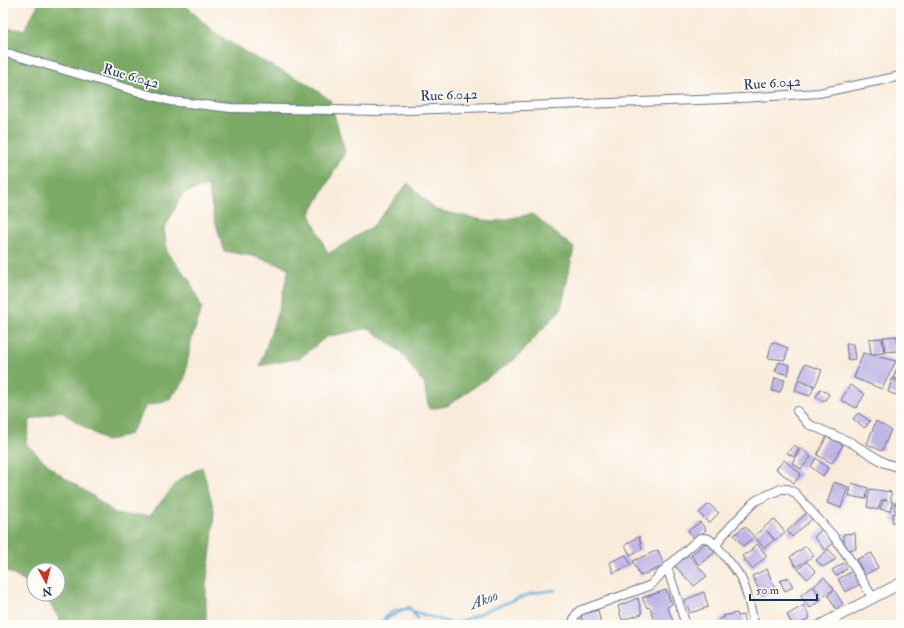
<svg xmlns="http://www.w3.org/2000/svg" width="904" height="628" font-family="'IM FELL Double Pica',serif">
  <rect width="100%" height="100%" fill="#fdfcf7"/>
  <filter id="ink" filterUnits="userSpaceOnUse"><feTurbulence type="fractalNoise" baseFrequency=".025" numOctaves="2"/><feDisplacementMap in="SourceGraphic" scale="8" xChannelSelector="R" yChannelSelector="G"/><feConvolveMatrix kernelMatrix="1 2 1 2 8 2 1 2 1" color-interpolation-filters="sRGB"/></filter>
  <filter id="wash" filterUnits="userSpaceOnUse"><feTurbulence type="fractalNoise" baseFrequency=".012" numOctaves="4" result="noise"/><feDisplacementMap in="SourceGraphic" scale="16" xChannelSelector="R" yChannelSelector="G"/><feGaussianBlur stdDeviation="0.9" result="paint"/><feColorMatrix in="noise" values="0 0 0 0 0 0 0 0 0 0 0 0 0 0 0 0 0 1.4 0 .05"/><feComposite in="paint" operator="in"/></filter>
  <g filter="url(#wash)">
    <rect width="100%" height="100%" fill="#f9ebda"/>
    <!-- forest -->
    <path fill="#7aaa65" stroke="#4a6c62" d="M39 3H183L214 32 250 55 306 83 330 100 345 152 310 214 328 254 373 226 408 183 436 210 492 222 532 214 574 248 561 309 515 359 447 406 429 409 424 384 401 352 369 328 326 337 300 358 260 366 280 305 289 268 253 256 224 251 214 217 208 186 183 193 164 229 167 253 189 279 202 308 191 341 184 381 169 400 146 406 130 434 106 441 60 411 30 420 26 444 57 473 90 494 118 515H150L180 479 202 467 214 510 212 542 206 585V623L205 625H63L44 594H58V570H34V587L3 569V28L24 30Z"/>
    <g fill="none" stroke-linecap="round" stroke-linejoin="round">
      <!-- stream -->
      <path stroke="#5faad7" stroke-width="2.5" d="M377 625V624L409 607 417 618
        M382 625 385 617 394 611 405 609 455 624 488 610 533 593 555 590"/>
    </g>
    <g id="blocks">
      <!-- building -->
      <path fill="#c0b6e5" d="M897 336 898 351 885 352 883 337Z
        M882 338 884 353 871 354 869 339Z
        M772 342 788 348 785 360 768 358Z
        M846 344H853L855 359 848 360Z
        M863 353 896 361 882 389 854 378Z
        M779 362 790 365 788 375 775 371Z
        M805 364 822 370 815 386 799 379Z
        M897 368 901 369V380L893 378Z
        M775 378 785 380 780 392 772 391Z
        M892 379 901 383V392L899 396 888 392Z
        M798 380 814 387 810 396 795 391Z
        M850 385 865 394 856 408 841 400Z
        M820 389 829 394 824 402 816 397Z
        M858 413 870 421 865 428 853 419Z
        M876 421 891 430 882 451 867 444Z
        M827 436 843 445 832 463 817 455Z
        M794 445 799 448 794 457 787 453Z
        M901 445V464L895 462Z
        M801 448 811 457 801 469 792 463Z
        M816 458 828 468 823 476 811 467Z
        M784 460 801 474 794 483 776 469Z
        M834 482 848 487 841 508 827 503Z
        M852 483 868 488 866 499 849 496Z
        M870 489 891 492V502H893L890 511 880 509 883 501 887 500H881L878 510 867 507Z
        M895 503H901V511L894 510Z
        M709 504 719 513 709 523 699 513Z
        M808 512 813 518 792 537 787 531Z
        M893 513 901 514V523L892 522Z
        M774 519 785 532 775 540 767 531 774 540 764 548 754 536Z
        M700 522 706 530 695 539 688 531Z
        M745 526 754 537 743 546 734 535Z
        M824 527 835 542 825 550 814 537Z
        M855 533 856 549 845 550 843 534Z
        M639 536 642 549 630 555 625 545Z
        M705 543 715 552 699 565 691 555Z
        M757 544 767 556 752 569 742 556 746 553 747 554 753 549 752 548Z
        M806 546 814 556 796 567 790 557Z
        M829 549 836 559 823 567 816 560Z
        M658 550 664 566 640 576 633 561Z
        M872 553 878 568 864 575 857 559Z
        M687 554 707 576 694 586 675 566Z
        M626 555 631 565 613 573 610 562Z
        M807 562 816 572 807 579 798 569Z
        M844 563 847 569 836 576 832 570Z
        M767 569 775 589 762 596 752 576Z
        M853 571 861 584 845 592 838 579Z
        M788 577 793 587 785 591 780 581Z
        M824 577 834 589 823 596 814 586Z
        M812 586 822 599 810 608 800 596Z
        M666 590 672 604 667 607 675 625H656L651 613H652L650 607 647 608 642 598Z
        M834 590 843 604 836 609 828 595Z
        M704 592 708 607 690 613 685 600Z
        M638 598 642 614 622 620 618 606Z
        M804 605 810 618 798 625H793L787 615Z
        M598 610 601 625H583L581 615Z
        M737 613 738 616 743 615 745 625H720L719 619 724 618 723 616Z"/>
    </g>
  </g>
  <g filter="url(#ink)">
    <use href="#blocks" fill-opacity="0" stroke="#697189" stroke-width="1"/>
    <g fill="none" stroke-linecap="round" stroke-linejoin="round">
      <defs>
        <path id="minor" d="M3 52 170 101 231 108 378 111 726 99 819 93 901 76
          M797 411 808 424 850 442 885 463 901 468
          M716 546 722 536 753 503 757 500 781 489H788L795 493 826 528 834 537 847 555 873 598
          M667 567 686 625
          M573 625C573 619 575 615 579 611L641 589 651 585 667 567 700 538C703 538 706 538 709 539 716 544 738 572 742 580 748 594 751 610 754 625"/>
        <path id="tertiary" d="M821 625 901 583"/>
      </defs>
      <!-- minor casing -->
      <use href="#minor" stroke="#697189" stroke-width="10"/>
      <!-- tertiary casing -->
      <use href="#tertiary" stroke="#697189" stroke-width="12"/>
      <!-- minor -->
      <use href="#minor" stroke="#fff" stroke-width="8"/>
      <!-- tertiary -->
      <use href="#tertiary" stroke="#fff" stroke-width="10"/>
    </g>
  </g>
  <g text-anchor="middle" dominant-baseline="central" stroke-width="3.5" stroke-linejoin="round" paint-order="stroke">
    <!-- street labels -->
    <g font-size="14" fill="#1b2f5e" stroke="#fdfcf7">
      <text transform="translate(131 76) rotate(16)">Rue 6.042</text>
      <text transform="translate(772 83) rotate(-4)">Rue 6.042</text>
      <text transform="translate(449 95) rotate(-2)">Rue 6.042</text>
    </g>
    <!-- water labels -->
    <g font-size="15" font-style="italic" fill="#335a88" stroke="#fdfcf7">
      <text transform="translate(484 600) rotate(-21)">Akoo</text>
    </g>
  </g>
  <!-- margin -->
  <rect width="904" height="628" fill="none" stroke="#fdfcf7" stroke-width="16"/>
  <!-- north arrow -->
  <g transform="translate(46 582) rotate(173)"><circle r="19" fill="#fdfcf7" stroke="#a3aaba"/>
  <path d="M0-3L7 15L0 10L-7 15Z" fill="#c8321e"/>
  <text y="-6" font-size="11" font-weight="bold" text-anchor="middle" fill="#1b2f5e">N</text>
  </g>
  <!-- scale -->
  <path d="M750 594v6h67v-6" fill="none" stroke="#1b2f5e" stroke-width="2"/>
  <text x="756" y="594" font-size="12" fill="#1b2f5e" stroke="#fdfcf7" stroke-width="3" paint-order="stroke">50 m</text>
</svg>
